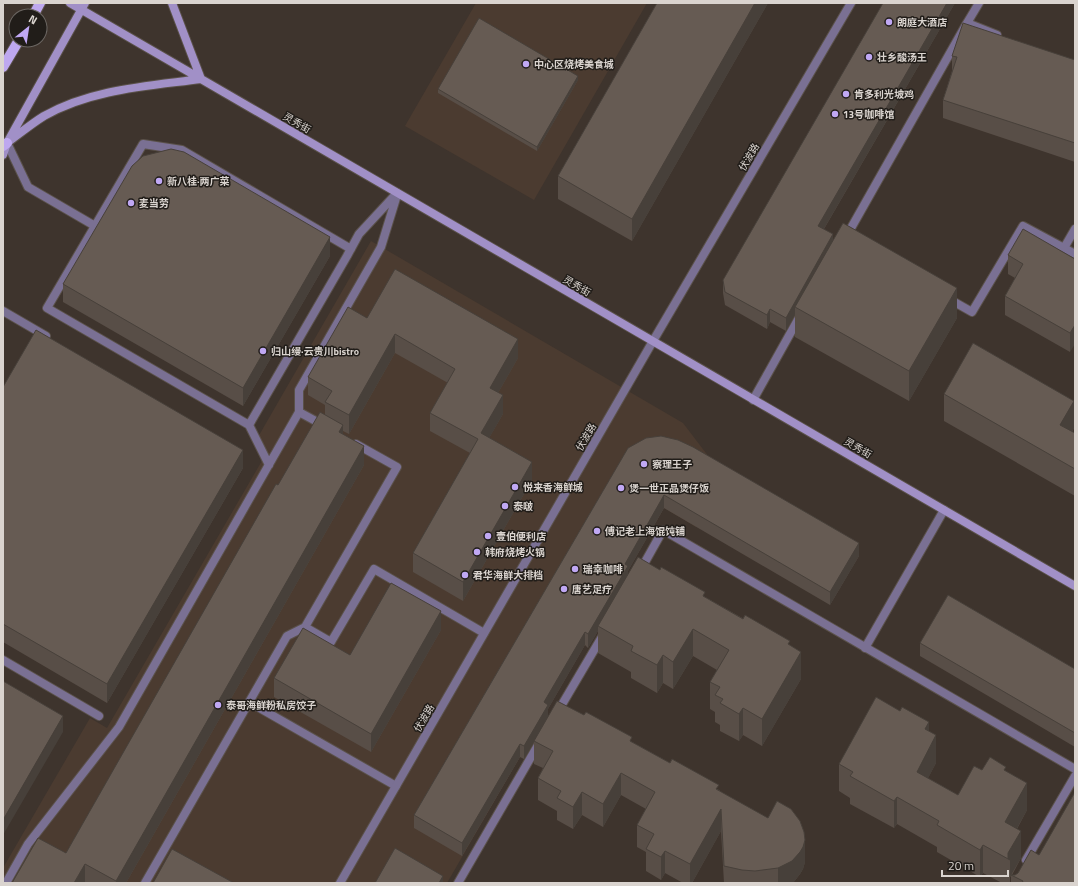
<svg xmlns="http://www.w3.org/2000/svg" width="1078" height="886" font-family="'Titillium Web','Noto Sans SC',sans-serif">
  <rect width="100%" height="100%" fill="#3e342d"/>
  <!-- built -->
  <path fill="#4b3b30" d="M476 3H647L534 200 405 126Z
    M371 241 683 423 725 478 696 527 664 508 447 883H3V868L90 718 107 728 267 452 254 444Z"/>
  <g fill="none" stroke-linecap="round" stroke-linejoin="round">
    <defs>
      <path id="lane" d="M979 3 967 23 997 35
        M7 143 28 187 95 226
        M1075 229 1064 248 1075 254
        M846 237 967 23
        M351 249 182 150 143 144 47 308 249 425 347 256 359 234 397 193
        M949 299 972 312 1023 226 1064 248
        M3 311 46 336
        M753 400 800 316
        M299 412 323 425
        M249 425 269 465
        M640 571 663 530 1075 769
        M305 627 331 642 374 569 484 633
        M865 648 944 510
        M3 660 99 716
        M249 702 396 786
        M557 713 603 635
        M1026 860 1075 776
        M6 883 28 844 119 727 299 412V390L381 247 397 195
        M145 883 287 636 305 627 397 467 356 444
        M458 883 538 745"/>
      <path id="street" d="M340 883 653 341 851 3"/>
      <path id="secondary" d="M70 3 1075 586
        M172 3 201 79
        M7 143C19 134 31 124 44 116 91 89 149 86 201 79
        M3 155 7 143 85 3"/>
      <path id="primary" d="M33 16 40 3
        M3 67 19 40
        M3 146 7 143"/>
    </defs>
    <!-- lane casing -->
    <use href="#lane" stroke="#5a514a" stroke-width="10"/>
    <!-- street casing -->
    <use href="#street" stroke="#5a514a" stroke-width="10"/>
    <!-- secondary casing -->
    <use href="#secondary" stroke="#5a514a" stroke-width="10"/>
    <!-- primary casing -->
    <use href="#primary" stroke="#5a514a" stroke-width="12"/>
    <!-- lane -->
    <use href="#lane" stroke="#7a7093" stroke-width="8"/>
    <!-- street -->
    <use href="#street" stroke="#7a7093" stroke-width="8"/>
    <!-- secondary -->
    <use href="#secondary" stroke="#a190c7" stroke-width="8"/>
    <!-- primary -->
    <use href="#primary" stroke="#bea8ef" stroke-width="10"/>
  </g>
  <!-- wall -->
  <path fill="#584e47" d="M657 3H768L632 241 558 199V176Z
    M955 3 824 229 833 240 957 318 909 401 795 337V314L786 331 770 322 767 329 725 305 723 293V280Z
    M952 56 1075 60V162L943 118V100L952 71Z
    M578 80 537 151 438 93V89Z
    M1008 255 1075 259 1070 352 1005 315V296L1015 278 1008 274Z
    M330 256 243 406 63 302V284Z
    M367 318 518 358 498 393 503 414 489 438 532 480 463 601 413 572V553L470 453 430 431V413L448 383 395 353 349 434 343 431V434L364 465 126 883H87L85 882V883H12L66 853 278 485 325 415V405L308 395V377Z
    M3 387 243 468 107 703 3 642Z
    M944 394 1074 428 1072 432 1075 433V496L944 421Z
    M628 448 859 556 830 605 664 508 628 571V574L705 597 790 645 801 679 762 746 743 735 739 741 720 731V725L715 722V712L710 709V682L717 670 693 656 673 689 663 683 657 693 631 678V672L598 653V631L588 648 585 645 548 709V717L632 742 719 790 805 862 803 869 800 874 793 883H724L721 831 692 883H683L665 873 661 880 646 871V852L637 847V825L646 809 621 795 603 827 582 815 573 829 557 820V811L538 800V778L543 768 534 764V742L524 759 520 757 462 856 414 828V815Z
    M441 630 371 752 274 697V678L350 655Z
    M920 643 1075 669V747L920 656Z
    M929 731 936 763 928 778 958 795 982 770 1006 771 1027 810 1017 829 1021 858 1012 875 1075 883H1011V876L1010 877V883H1002L983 873 980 877 937 852V847L897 824 894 828 850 804V798L839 791V764Z"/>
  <!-- shaded-wall -->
  <path fill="#47403a" d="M755 3H768L632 241V219Z
    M947 3H955L818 239V226Z
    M578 76V80L537 151V147Z
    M833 234V247L795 307V314L786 331V318Z
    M330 237V256L243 406V388Z
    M957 288V318L909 401V371Z
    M770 309V322L767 329V315Z
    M1075 325V344L1070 352V333Z
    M395 334V353L349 434V415Z
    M518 339V358L490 407V388Z
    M503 395V414L481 452V433Z
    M1074 401V428L1060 452V425Z
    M343 425V443L339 432Z
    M364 446V465L126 883H116V881Z
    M243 450V468L107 703V684Z
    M532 462V480L463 601V582Z
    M664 495V508L628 571V579L598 626V631L588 648V634L625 564Z
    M859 543V556L830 605V592Z
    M441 611V630L371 752V734Z
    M693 629V656L673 689V662Z
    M585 632V645L548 709V718L524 759V746L544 702Z
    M801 652V679L762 746V719Z
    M663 655V683L657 693V665Z
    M743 708V735L739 741V714Z
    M63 716V732L3 835V820Z
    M929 722V749L936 735V763L917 799V772L925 729Z
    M520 744V757L462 856V843Z
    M621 773V795L603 827V804Z
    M1027 783V810L1005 850V822Z
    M582 792V815L573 829V807Z
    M897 797V824L894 828V801Z
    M721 809V831L692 883H690V864Z
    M1021 831V858L1011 875 1010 877V860L1008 859V853Z
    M805 840V862L803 869 800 874 793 883H778V868Z
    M983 845V873L980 877V850Z
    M665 851V873L661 880V857Z
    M85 864V883H74Z
    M443 876V883H439Z"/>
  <!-- building -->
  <path fill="#665b53" stroke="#47403a" d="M657 3H755L632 219 558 176Z
    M883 3H947L818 226 833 234 786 318 770 309 767 315 725 292 723 280Z
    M479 18 578 76 537 147 438 89Z
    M963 23 1075 60V143L943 100 957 57 952 56Z
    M171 149 184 152 330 237 243 388 63 284 132 166 143 156Z
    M843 223 957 288 909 371 795 307Z
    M1023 229 1075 259V325L1070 333 1005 296 1023 264 1008 255Z
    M395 269 518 339 490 388 503 395 481 433 532 462 463 582 413 553 478 439 430 413 455 369 395 334 349 415 325 402 332 391 308 377 348 307 367 318Z
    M36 330 243 450 107 684 3 624V387Z
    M973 343 1074 401 1060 425 1075 433V469L944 394Z
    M320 412 343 425 339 432 364 446 116 881 85 864 74 883H12L38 838 66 853 276 484 278 485Z
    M661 436 678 440 693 447 859 543 830 592 664 495 625 564 628 566 588 634 585 632 544 702 548 705 524 746 520 744 462 843 414 815 628 448 646 438Z
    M638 557 660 570 661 567 705 592 703 596 743 619 745 615 790 641 788 644 801 652 762 719 743 708 739 714 720 703 723 699 715 695 720 687 710 682 729 650 693 629 673 662 663 655 657 665 631 651 633 646 598 626Z
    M391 583 441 611 371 734 274 678 303 628 350 655Z
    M948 595 1075 669V733L920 643Z
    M3 681 63 716 3 820Z
    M876 697 900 711 902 707 929 722 925 729 936 735 917 772 958 795 974 766 982 770 990 757 1006 767 1004 770 1027 783 1005 822 1021 831 1008 853V858L1010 860 983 845 980 850 937 825 939 821 897 797 894 801 850 776 853 772 839 764Z
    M557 701 584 715 586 712 632 737 630 741 670 763 672 759 719 785 716 789 768 818 777 801 791 809 800 821 804 832 805 840 803 847 800 852 792 861 778 868 755 871 742 870 724 866 721 809 690 864 665 851 661 857 646 849 654 834 637 825 655 792 621 773 603 804 582 792 573 807 557 798 561 791 538 778 553 751 534 741Z
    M1075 792V883H1022L1023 881 1011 875H1015L1018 873 1031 850 1039 855Z
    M395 848 443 876 439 883H375Z
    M172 849 234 883H153Z"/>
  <!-- markers -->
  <g fill="#c0a8f4" stroke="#211d19" stroke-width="1.5">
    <circle cx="889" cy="22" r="4"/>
    <circle cx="869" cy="57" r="4"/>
    <circle cx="526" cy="64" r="4"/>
    <circle cx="846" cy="94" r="4"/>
    <circle cx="835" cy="114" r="4"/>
    <circle cx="159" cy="181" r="4"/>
    <circle cx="131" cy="203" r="4"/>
    <circle cx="263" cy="351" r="4"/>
    <circle cx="644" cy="464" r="4"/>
    <circle cx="515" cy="487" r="4"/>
    <circle cx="621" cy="488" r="4"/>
    <circle cx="505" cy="506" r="4"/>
    <circle cx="597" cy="531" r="4"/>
    <circle cx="488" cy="536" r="4"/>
    <circle cx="477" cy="552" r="4"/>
    <circle cx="575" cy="569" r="4"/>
    <circle cx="465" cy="575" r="4"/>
    <circle cx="564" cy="589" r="4"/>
    <circle cx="218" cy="705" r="4"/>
  </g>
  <g text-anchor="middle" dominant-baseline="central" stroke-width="3" stroke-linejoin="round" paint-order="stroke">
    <!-- poi labels -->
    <g font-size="10" font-weight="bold" fill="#dad4cf" stroke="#211d19" text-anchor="start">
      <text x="897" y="22">朗庭大酒店</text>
      <text x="877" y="57">壮乡酸汤王</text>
      <text x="534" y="64">中心区烧烤美食城</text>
      <text x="854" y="94">肯多利光坡鸡</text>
      <text x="843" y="114">13号咖啡馆</text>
      <text x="167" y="181">新八桂·两广菜</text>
      <text x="139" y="203">麦当劳</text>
      <text x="271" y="351">归山缦·云贵川bistro</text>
      <text x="652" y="464">察理王子</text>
      <text x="523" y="487">悦来香海鲜城</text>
      <text x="629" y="488">煲一世正品煲仔饭</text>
      <text x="513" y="506">泰啵</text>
      <text x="605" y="531">傅记老上海馄饨铺</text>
      <text x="496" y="536">壹伯便利店</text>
      <text x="485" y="552">韩府烧烤火锅</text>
      <text x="583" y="569">瑞幸咖啡</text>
      <text x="473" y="575">君华海鲜大排档</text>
      <text x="572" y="589">唐艺足疗</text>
      <text x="226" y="705">泰哥海鲜粉私房饺子</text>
    </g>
    <!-- street labels -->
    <g font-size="10" fill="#dad4cf" stroke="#211d19">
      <text transform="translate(297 123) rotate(30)">灵秀街</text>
      <text transform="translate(749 157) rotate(-60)">伏波路</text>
      <text transform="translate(577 286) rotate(30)">灵秀街</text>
      <text transform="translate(586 437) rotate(-60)">伏波路</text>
      <text transform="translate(858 448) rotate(30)">灵秀街</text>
      <text transform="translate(424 718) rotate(-60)">伏波路</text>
    </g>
  </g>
  <!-- border -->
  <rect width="1078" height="886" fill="none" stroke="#dad4cf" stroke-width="8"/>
  <!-- north arrow -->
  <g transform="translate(28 28) rotate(30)"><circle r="19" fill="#211d19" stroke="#6b6662"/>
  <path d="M0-3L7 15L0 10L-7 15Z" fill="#c0a8f4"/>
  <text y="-6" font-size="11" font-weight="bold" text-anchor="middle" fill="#dad4cf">N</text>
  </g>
  <!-- scale -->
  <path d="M942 870v6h66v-6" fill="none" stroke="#dad4cf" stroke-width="2"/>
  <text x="948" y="870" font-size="12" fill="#dad4cf" stroke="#211d19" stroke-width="3" paint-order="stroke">20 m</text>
</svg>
